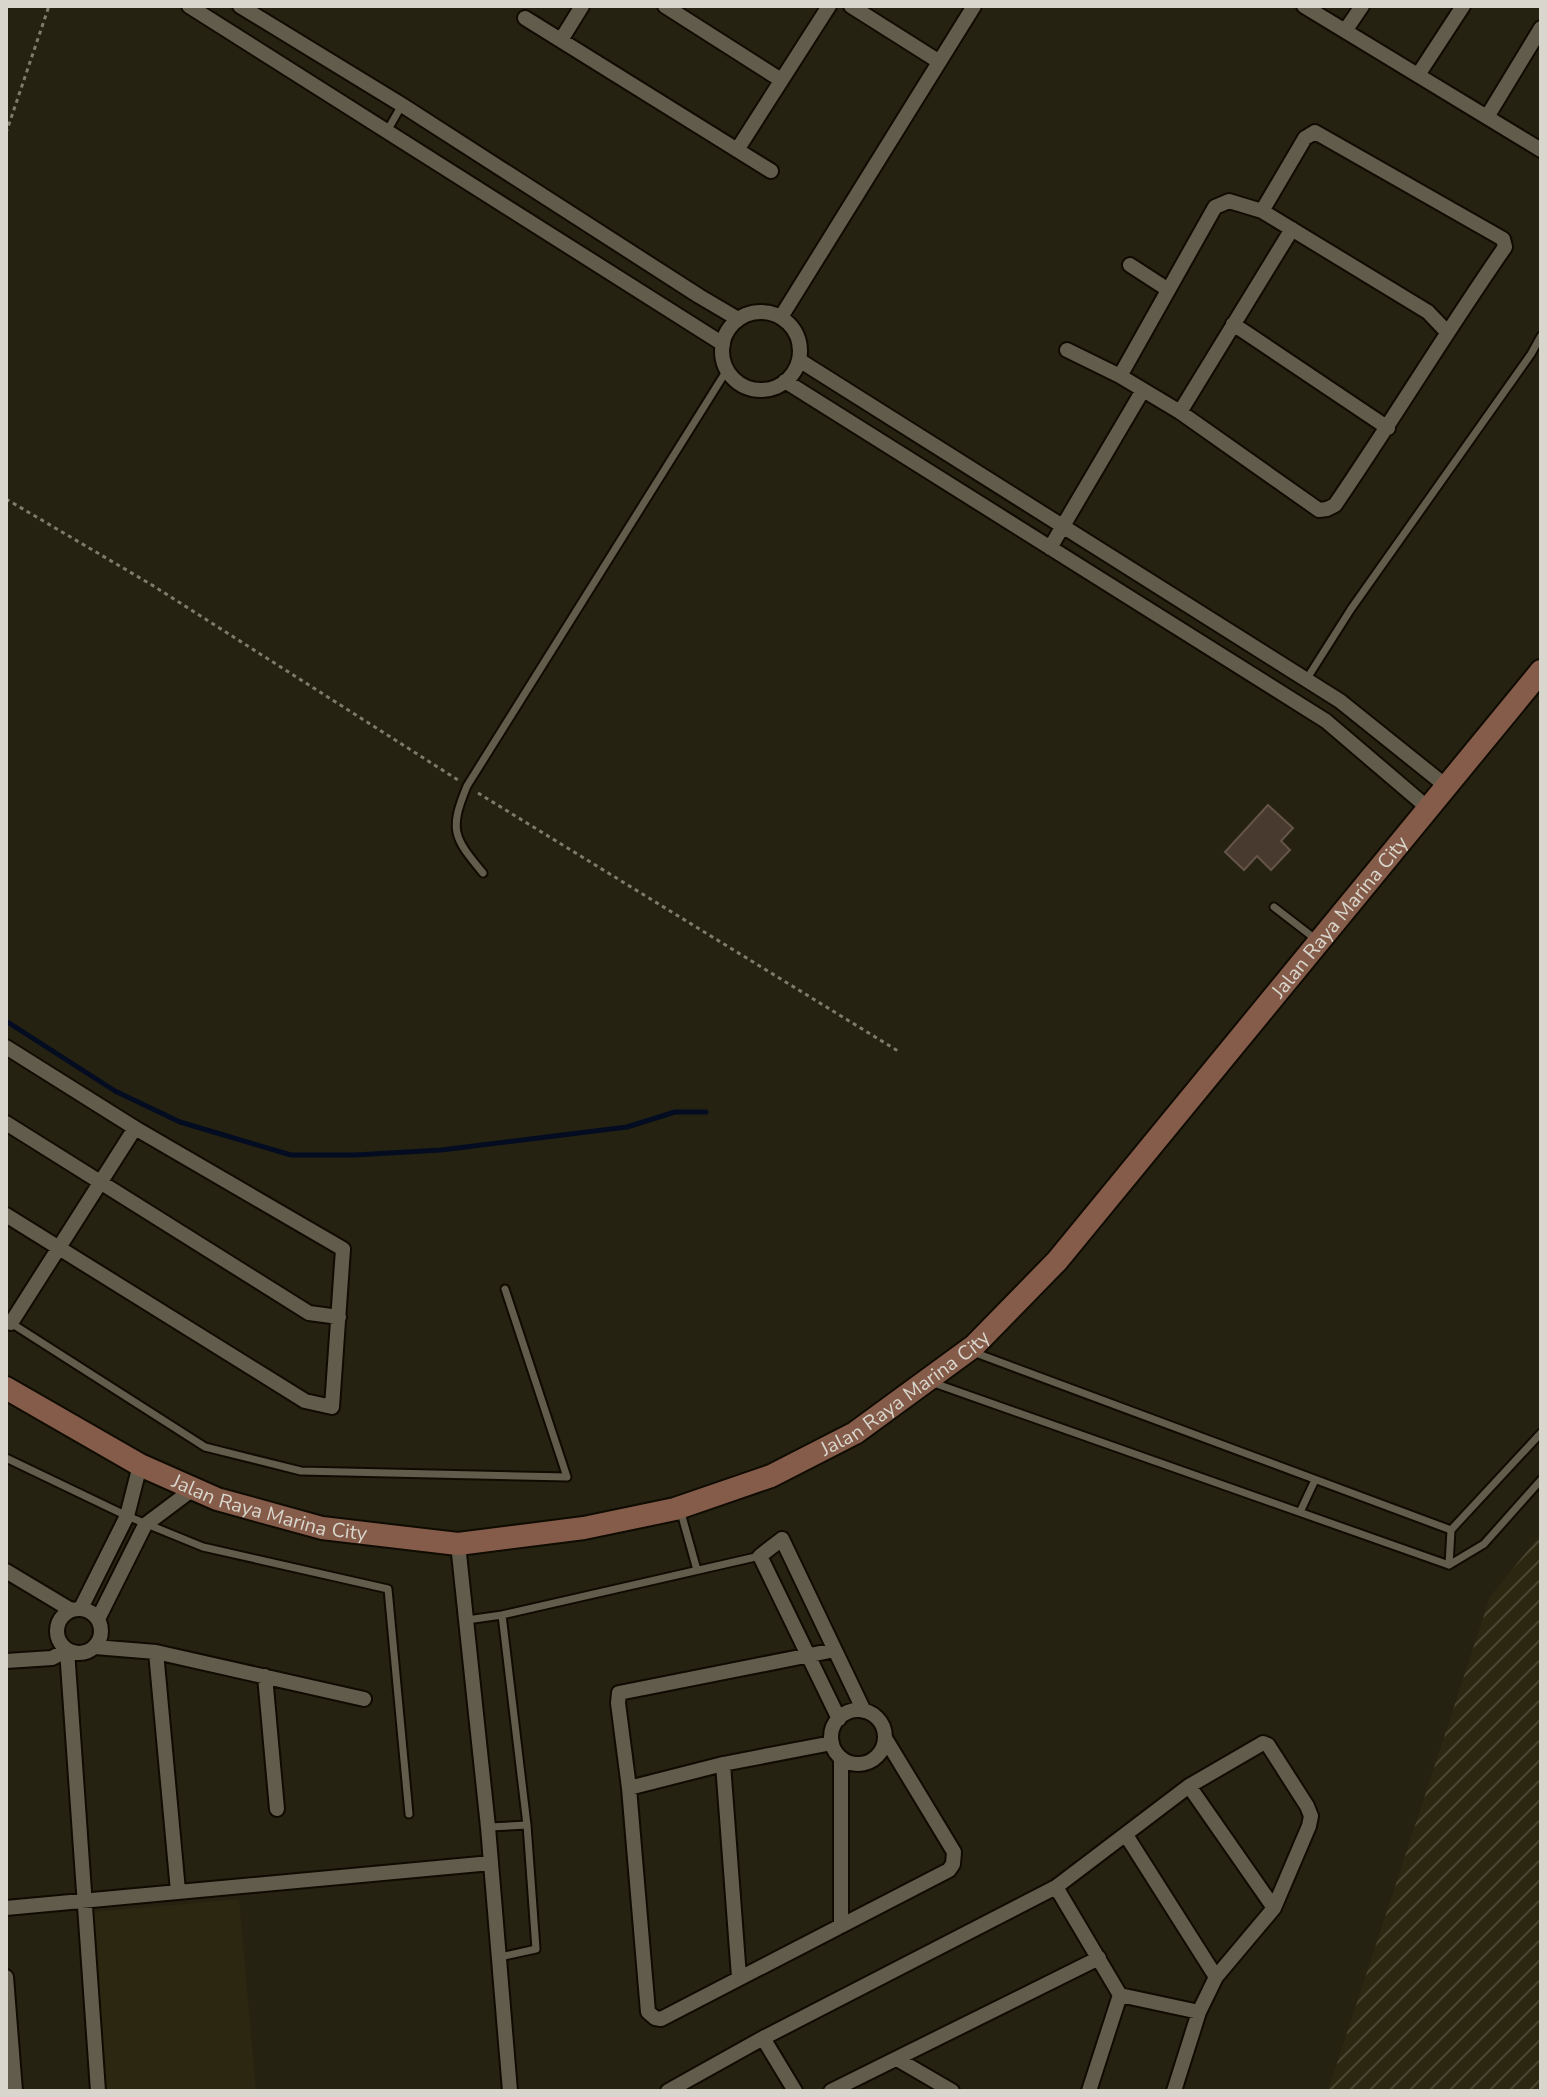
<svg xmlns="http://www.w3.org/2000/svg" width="1547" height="2097" font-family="'Nunito Sans',sans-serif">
  <defs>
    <pattern id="industrial-furrows" width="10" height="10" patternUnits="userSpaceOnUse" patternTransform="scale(2)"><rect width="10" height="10" fill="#2c2710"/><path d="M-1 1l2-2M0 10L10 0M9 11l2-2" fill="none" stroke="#4a4632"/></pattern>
  </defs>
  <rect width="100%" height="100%" fill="#262212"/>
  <!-- built -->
  <path fill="#2c2710" d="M239 1899 256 2091H106L92 1912Z"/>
  <!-- industrial -->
  <path fill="url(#industrial-furrows)" d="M1541 1534V2091H1328L1490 1597Z"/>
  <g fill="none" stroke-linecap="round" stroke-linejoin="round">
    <!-- stream -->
    <path stroke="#030c20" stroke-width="5" d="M6 1021 115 1091 180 1122 291 1155H355L441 1150 627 1127 675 1112H706"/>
  </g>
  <!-- building -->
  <path fill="#493a2f" stroke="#645449" stroke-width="2" d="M1268 805 1293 828 1281 841 1290 850 1271 870 1257 856 1244 870 1225 852Z"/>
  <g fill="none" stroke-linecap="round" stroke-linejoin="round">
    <defs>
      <path id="lane" d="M387 131 402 105
        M1306 680 1351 609 1531 354 1541 336
        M483 873C453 837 449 830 467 786L727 370
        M1274 907 1318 941
        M11 1323 205 1447 301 1471 567 1477 505 1289
        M973 1352 1451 1530
        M931 1382 1449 1565
        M6 1458 127 1516 203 1547 388 1589 409 1814
        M680 1509 697 1570
        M1300 1512 1315 1480
        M1449 1565 1451 1530 1541 1433
        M1449 1565 1484 1544 1541 1480
        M467 1620 502 1615
        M489 1827 527 1825
        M500 1957 536 1949 527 1825 502 1615 760 1556"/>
      <path id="street" d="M189 6 723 344
        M240 6 402 105 699 296 738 319
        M665 6 781 80
        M851 6 938 61
        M1304 6 1541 150
        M525 18 771 171
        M1345 31 1362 6
        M561 40 582 6
        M1418 75 1463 6
        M1487 117 1541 28
        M737 150 829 6
        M1292 229 1180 412 1120 376 1215 207 1229 201 1262 211 1428 312 1447 332
        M1130 265 1167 289
        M722 351a39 39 0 1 1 78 0a39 39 0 1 1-78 0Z
        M781 317 974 6
        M1233 324 1388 428
        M1067 350 1120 376
        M799 360 1340 701 1446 786
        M785 381 1326 721 1428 808
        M1180 412 1319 510 1327 509 1335 505C1393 420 1446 332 1505 247L1503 239 1315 132 1305 138 1262 211
        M1050 548 1143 390
        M6 1047 135 1128 343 1249 332 1407 305 1401 6 1215
        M6 1123 309 1313 339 1317
        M11 1323 135 1128
        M458 1544 488 1827 510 2091
        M6 1571 71 1610
        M81 1608 127 1516 140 1465
        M57 1631a22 22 0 1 1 44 0a22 22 0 1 1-44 0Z
        M98 1619 145 1525 193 1489
        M95 1647 156 1652 364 1699
        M835 1650 619 1693 618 1703 629 1788 648 2012 655 2018 661 2019 949 1870 953 1864 954 1852 885 1738
        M156 1652 178 1891
        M6 1661 52 1658 67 1650 98 2091
        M265 1676 277 1809
        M831 1737a27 27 0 1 1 54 0a27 27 0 1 1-54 0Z
        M839 1719 760 1556 782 1539 864 1711
        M723 1764 739 1977
        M1189 1786 1274 1908
        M629 1788 723 1764 832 1743
        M1126 1835 1216 1977
        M1056 1887 1120 1995 1199 2012
        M6 1908 491 1863
        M841 1926V1758
        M6 1977 15 2091
        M763 2038 795 2091
        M897 2059 952 2091
        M668 2091 763 2038 1056 1887 1189 1786 1263 1743 1268 1745 1307 1806 1311 1816 1309 1826 1274 1908 1216 1977 1199 2012 1174 2091
        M831 2091 1099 1958
        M1089 2091 1120 1995"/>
      <g id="secondary">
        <path id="s1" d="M6 1388 140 1465 217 1499 322 1528 458 1544 584 1528 675 1509 771 1476 855 1433 974 1346 1057 1261 1541 671"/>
      </g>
    </defs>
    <!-- lane casing -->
    <use href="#lane" stroke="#0f0b01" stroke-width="11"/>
    <!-- street casing -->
    <use href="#street" stroke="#0f0b01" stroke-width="18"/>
    <!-- secondary casing -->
    <use href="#secondary" stroke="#0f0b01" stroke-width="26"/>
    <!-- path -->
    <path stroke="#7e7b6e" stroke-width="3" stroke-dasharray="4 4" stroke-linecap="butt" d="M6 133 49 6
      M6 499 152 585 458 780
      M478 793 898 1051"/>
    <!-- lane -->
    <use href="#lane" stroke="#615c4b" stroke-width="7"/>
    <!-- street -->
    <use href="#street" stroke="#615c4b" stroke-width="14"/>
    <!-- secondary -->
    <use href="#secondary" stroke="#855c4a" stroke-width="22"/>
  </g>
  <g text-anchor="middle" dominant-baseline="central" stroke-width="6" stroke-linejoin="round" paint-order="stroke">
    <!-- street labels -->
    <g font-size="20" fill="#d9d7cd" stroke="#0d0b05">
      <text stroke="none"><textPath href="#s1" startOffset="1612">Jalan Raya Marina City</textPath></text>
      <text stroke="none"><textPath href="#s1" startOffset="964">Jalan Raya Marina City</textPath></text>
      <text stroke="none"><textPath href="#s1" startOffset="292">Jalan Raya Marina City</textPath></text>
    </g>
  </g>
  <!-- border -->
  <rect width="1547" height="2097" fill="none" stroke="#d9d7cd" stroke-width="16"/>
</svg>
